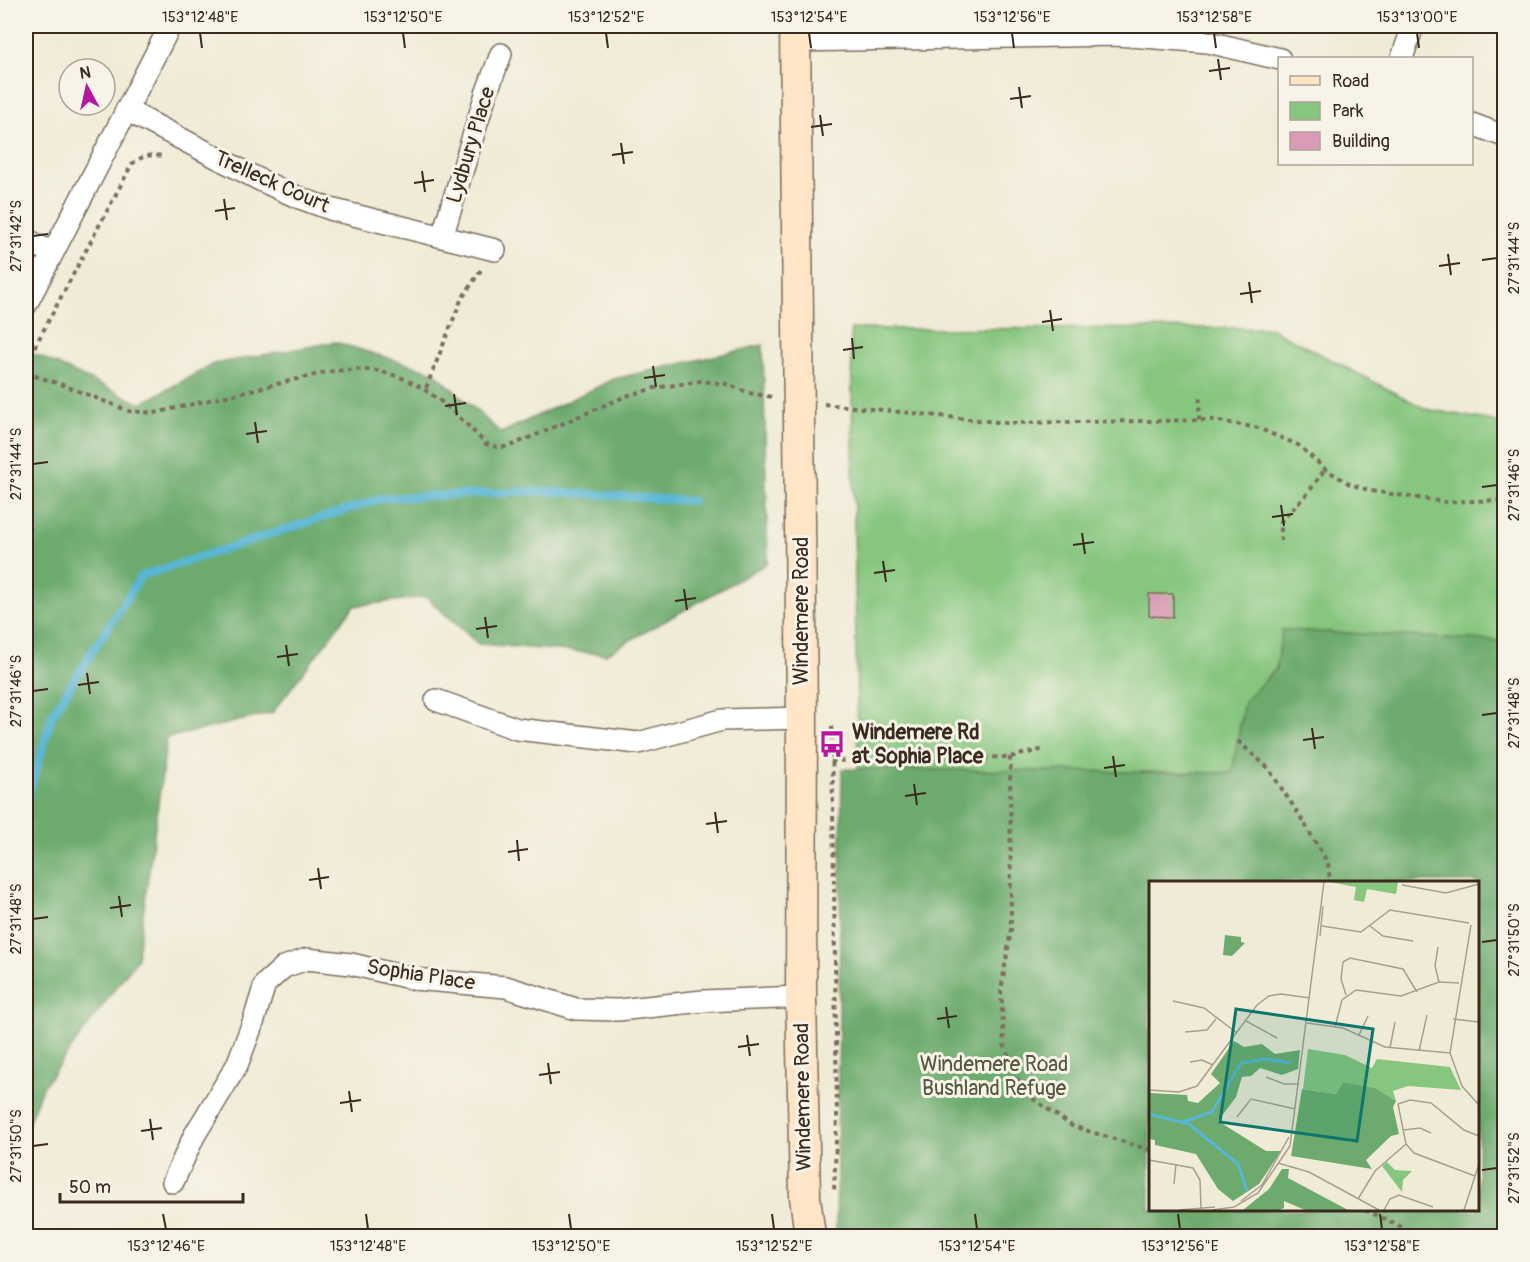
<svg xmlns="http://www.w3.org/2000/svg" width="1530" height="1262" font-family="Pangolin,sans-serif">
  <rect width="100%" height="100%" fill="#f7f3e8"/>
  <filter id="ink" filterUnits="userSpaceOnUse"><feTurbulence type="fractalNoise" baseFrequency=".0167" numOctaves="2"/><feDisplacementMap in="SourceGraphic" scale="12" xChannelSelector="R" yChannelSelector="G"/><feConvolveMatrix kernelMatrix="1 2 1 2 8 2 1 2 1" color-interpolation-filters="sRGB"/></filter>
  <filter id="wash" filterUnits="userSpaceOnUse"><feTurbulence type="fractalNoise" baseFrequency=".008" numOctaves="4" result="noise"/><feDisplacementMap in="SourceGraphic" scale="24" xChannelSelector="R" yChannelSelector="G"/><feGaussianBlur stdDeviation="1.35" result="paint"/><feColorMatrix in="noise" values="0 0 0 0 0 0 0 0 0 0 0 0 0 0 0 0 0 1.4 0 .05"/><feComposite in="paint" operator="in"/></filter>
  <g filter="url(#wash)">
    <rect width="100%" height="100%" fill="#f0ebd6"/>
    <!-- green -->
    <path fill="#86c67e" stroke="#60784e" stroke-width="1.5" d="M1270 328 1426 409 1504 423V641L1283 630 1276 669 1244 702 1232 773 858 769 851 329Z"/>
    <!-- forest -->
    <path fill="#6cab6d" stroke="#546a46" stroke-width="1.5" fill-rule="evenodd" d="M335 342 434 372 501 433 614 379 763 345 768 563 606 654 478 644 426 597 354 606 272 713 167 738 137 959 42 1088 26 1129V350L141 404 213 364Z
      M1282 630 1504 641V1236H836L842 769 1232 773 1244 702 1276 669ZM1150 882H1478V1210H1150Z"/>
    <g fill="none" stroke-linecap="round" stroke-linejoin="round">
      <!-- stream -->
      <path stroke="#58b6d6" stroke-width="8" d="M26 804 53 713 141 576 383 498 542 491 692 501"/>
    </g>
    <g id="blocks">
      <!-- building -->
      <path fill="#d99bb6" d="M1149 594H1173V617L1149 616Z"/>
    </g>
  </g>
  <g filter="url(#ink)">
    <use href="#blocks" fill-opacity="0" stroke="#7a6e5e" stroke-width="1.5"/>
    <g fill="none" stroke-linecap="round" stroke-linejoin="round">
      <defs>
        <path id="street" d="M795 41 1117 35 1208 42 1280 59
          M1402 58 1413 26
          M126 110 260 180 297 197 330 209 495 250
          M1472 124 1504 136
          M442 237 486 94 501 54
          M26 239 52 253
          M26 305 170 26
          M436 700 517 729 638 743 722 720 802 718
          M173 1182 194 1136 237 1065 254 1020 265 984 284 967 307 959 351 964 414 979 506 987 576 1009 618 1010 703 1001 801 997"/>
        <path id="secondary" d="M795 26 802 718 801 997 805 1197 810 1236"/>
      </defs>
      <!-- street casing -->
      <use href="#street" stroke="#7a6e5e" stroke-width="24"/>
      <!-- secondary casing -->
      <use href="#secondary" stroke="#7a6e5e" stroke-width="33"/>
      <!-- path -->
      <path stroke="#7a6e5e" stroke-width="4" stroke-dasharray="4.5 4.5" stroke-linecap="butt" d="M26 363 132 164C142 156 149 154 162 156
        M26 373 63 385 129 411 155 413 327 372C343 370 361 368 377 371 423 379 455 412 486 444L497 447H508L626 396 655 388 701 381 727 384 749 393 772 397
        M426 388 461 300 481 270
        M824 404 1007 423 1214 420 1258 428 1298 445 1325 469 1350 484 1371 491 1445 502 1504 500
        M1199 420 1200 393
        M1281 541V521L1308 493 1325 469
        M832 726 837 1116 834 1192
        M1238 741 1268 768 1296 810 1328 863 1330 882
        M1010 757 1011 929 1001 991 1004 1044 1022 1091 1072 1126 1150 1150
        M831 761 1010 757 1045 749
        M1365 1210 1422 1236"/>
      <!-- street -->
      <use href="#street" stroke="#fff" stroke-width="21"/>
      <!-- secondary -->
      <use href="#secondary" stroke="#fde5c5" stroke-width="30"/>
    </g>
  </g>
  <!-- ticks -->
  <path fill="none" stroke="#3b2a1e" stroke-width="2" d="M200 33 202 48M403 33 405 48M606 33 608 48M809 33 811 48M1012 33 1014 48M1214 33 1216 48M1417 33 1419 48M1218 59 1221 80M1209 71 1230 68M1019 87 1022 108M1010 99 1031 96M820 115 823 136M811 127 832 124M621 143 624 164M612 155 633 152M422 171 425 192M414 183 434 180M224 199 227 220M215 211 235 208M33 236 48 234M1448 254 1451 275M1482 260 1497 258M1439 266 1460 263M1249 282 1252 303M1240 294 1261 291M1050 310 1053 331M1042 322 1062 319M852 338 854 359M843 350 863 347M653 366 656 387M644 378 665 375M454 394 457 415M445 406 466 403M255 422 258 443M246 434 267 431M33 464 48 462M1482 487 1497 485M1281 505 1284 526M1272 517 1293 514M1082 533 1085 554M1073 545 1094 542M883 561 886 582M874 573 895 570M684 589 687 610M675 601 696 598M485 617 488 638M476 629 497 626M286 645 289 666M277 657 298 654M87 673 90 694M78 685 99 682M33 691 48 689M1482 715 1497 713M1312 728 1315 749M1303 740 1324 737M1113 756 1116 777M1104 768 1125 765M914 784 917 805M905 796 926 793M715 812 718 833M706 824 727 821M517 840 519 861M508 852 528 849M318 868 321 889M309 880 329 877M119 896 122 917M110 908 131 905M33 919 48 917M1482 942 1497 940M946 1007 949 1028M937 1019 957 1016M747 1035 750 1056M738 1047 759 1044M548 1063 551 1084M539 1075 560 1072M349 1091 352 1112M340 1103 361 1100M150 1119 153 1140M141 1131 162 1128M33 1146 48 1144M1482 1170 1497 1168M163 1214 166 1229M366 1214 368 1229M569 1214 571 1229M772 1214 774 1229M975 1214 977 1229M1178 1214 1180 1229M1380 1214 1382 1229"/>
  <!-- icons -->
  <defs>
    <symbol id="bus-bare" viewBox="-9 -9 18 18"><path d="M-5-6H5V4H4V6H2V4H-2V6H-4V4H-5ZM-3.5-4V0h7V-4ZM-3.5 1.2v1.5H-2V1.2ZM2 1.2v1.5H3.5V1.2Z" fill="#b5179e" stroke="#f7f3e8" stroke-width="2.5" paint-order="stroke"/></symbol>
  </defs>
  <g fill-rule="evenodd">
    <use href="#bus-bare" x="813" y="725" width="38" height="38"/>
  </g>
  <g text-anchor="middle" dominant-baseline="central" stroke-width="6" stroke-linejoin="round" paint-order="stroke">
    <!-- street labels -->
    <g font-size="21" fill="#3b2a1e" stroke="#f7f3e8">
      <text transform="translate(471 145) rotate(-73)">Lydbury Place</text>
      <text transform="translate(272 182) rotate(24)">Trelleck Court</text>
      <text transform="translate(801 611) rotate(-90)">Windemere Road</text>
      <text transform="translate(421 975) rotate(9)">Sophia Place</text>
      <text transform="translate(803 1097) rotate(-91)">Windemere Road</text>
    </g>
    <!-- poi labels -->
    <g font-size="21" font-weight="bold" fill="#3b2a1e" stroke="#f7f3e8" text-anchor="start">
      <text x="852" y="732">Windemere Rd<tspan x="852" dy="24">at Sophia Place</tspan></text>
    </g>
    <!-- park labels -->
    <g font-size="21" fill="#52593b" stroke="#f7f3e8">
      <text x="994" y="1064">Windemere Road<tspan x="994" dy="24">Bushland Refuge</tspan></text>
    </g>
  </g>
  <!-- overview -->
  <g transform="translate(1149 881)">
    <rect width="330" height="330" fill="#f0ebd6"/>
    <path d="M181 1H249L247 13 218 8 215 21 205 19 207 6ZM159 168 196 174 223 187 228 178 301 186 312 209 259 205 244 210 247 220 225 207 194 201 187 213 154 208ZM238 281 246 289 263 290 254 299 253 311 233 285Z" fill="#86c67e"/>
    <path d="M76 54 92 56V61L96 62 83 75 74 74ZM85 160 95 166 113 163 126 173 151 169 149 188 133 194 111 187 102 195 93 196 87 216 69 240 117 270H132L110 303 84 320 69 308 47 273 6 264V259L0 258V212L38 214 39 220 49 222 71 202 62 193ZM194 201 226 207 247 220 244 226 250 253 242 255 217 279 223 288 142 275 153 208 187 213ZM133 288H140L139 297 199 329H156L135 320V327L130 329H94L120 308Z" fill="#6cab6d"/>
    <path fill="none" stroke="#58b6d6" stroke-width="3" d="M0 233 40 243 89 283 98 310M33 241 63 231 92 182 115 178 142 182"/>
    <path fill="none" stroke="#a89e8c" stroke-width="1.5" d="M253 4 297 12 330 3M322 44 301 172 313 205 330 224M173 45 212 51 241 29 320 42M221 45 234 55 264 60M171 55 174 25M289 66 286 85 290 101M197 114 192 98 194 81 201 77 254 88 268 111M24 120 55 127 88 152M304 138 330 141M97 140 128 157M158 142 194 147 236 166 301 172M186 146 193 119 207 109 252 115 290 101 310 102M36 151 58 149 67 138M210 154 219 135M241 167 246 141M270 170 278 134M41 181 53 179 64 184M117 196 135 203H150M0 209 30 211 48 205 108 124 120 115 132 113 161 117M88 236 102 218 146 228M254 249 271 247 282 252M0 279 44 287 51 299 52 327M129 282 160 291 230 329M326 295 265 272 257 263 249 223 261 219 282 222 315 249 330 255M25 303 27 283M209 318 226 290 257 263M92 320 113 304 140 256M30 329 66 326M63 329 85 326 109 312 141 265 175 1M235 329 241 318 250 314 284 326M315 329 330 283"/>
    <path fill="#0f766e" fill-opacity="0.15" stroke="#0f766e" stroke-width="3" d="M87 128 224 148 208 260 71 241Z"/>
    <rect width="330" height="330" fill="none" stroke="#3b2a1e" stroke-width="3"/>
  </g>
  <!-- margin -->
  <rect width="1530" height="1262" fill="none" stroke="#f7f3e8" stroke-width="66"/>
  <!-- legend -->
  <rect x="1278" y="57" width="195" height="108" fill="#f7f3e8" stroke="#aca397" stroke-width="1.5"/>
  <rect x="1290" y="76" width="30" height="9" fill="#fde5c5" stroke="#aca397" stroke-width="1.5"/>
  <text x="1332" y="87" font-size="18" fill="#3b2a1e">Road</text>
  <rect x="1290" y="102" width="30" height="18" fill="#86c67e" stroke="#aca397" stroke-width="1.5"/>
  <text x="1332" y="117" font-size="18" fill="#3b2a1e">Park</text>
  <rect x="1290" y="132" width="30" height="18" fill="#d99bb6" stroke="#aca397" stroke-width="1.5"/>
  <text x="1332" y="147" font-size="18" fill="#3b2a1e">Building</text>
  <!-- north arrow -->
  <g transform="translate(87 87) rotate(352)"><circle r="28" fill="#f7f3e8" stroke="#aca397" stroke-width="1.5"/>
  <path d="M0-4.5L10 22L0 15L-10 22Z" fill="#b5179e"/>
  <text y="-9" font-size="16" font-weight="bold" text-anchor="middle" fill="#3b2a1e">N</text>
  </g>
  <!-- scale -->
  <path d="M60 1193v9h183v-9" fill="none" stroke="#3b2a1e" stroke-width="3"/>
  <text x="69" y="1193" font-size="18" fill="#3b2a1e" stroke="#f7f3e8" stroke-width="4.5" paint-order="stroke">50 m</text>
  <rect x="33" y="33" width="1464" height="1196" fill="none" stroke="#3b2a1e" stroke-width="2"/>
  <g font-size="15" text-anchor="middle" fill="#3b2a1e">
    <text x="200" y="22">153°12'48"E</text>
    <text x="403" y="22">153°12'50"E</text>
    <text x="606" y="22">153°12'52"E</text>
    <text x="809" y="22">153°12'54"E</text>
    <text x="1012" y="22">153°12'56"E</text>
    <text x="1214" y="22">153°12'58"E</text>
    <text x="1417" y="22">153°13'00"E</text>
    <text transform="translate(16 236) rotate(-90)" y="5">27°31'42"S</text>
    <text transform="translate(1514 258) rotate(-90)" y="5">27°31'44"S</text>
    <text transform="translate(16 464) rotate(-90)" y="5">27°31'44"S</text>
    <text transform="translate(1514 485) rotate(-90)" y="5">27°31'46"S</text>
    <text transform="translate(16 691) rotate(-90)" y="5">27°31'46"S</text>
    <text transform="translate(1514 713) rotate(-90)" y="5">27°31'48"S</text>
    <text transform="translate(16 919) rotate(-90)" y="5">27°31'48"S</text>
    <text transform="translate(1514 940) rotate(-90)" y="5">27°31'50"S</text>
    <text transform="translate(16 1146) rotate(-90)" y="5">27°31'50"S</text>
    <text transform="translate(1514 1168) rotate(-90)" y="5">27°31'52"S</text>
    <text x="166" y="1251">153°12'46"E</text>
    <text x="368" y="1251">153°12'48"E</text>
    <text x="571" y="1251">153°12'50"E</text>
    <text x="774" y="1251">153°12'52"E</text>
    <text x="977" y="1251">153°12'54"E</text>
    <text x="1180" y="1251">153°12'56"E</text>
    <text x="1382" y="1251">153°12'58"E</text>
  </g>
</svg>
